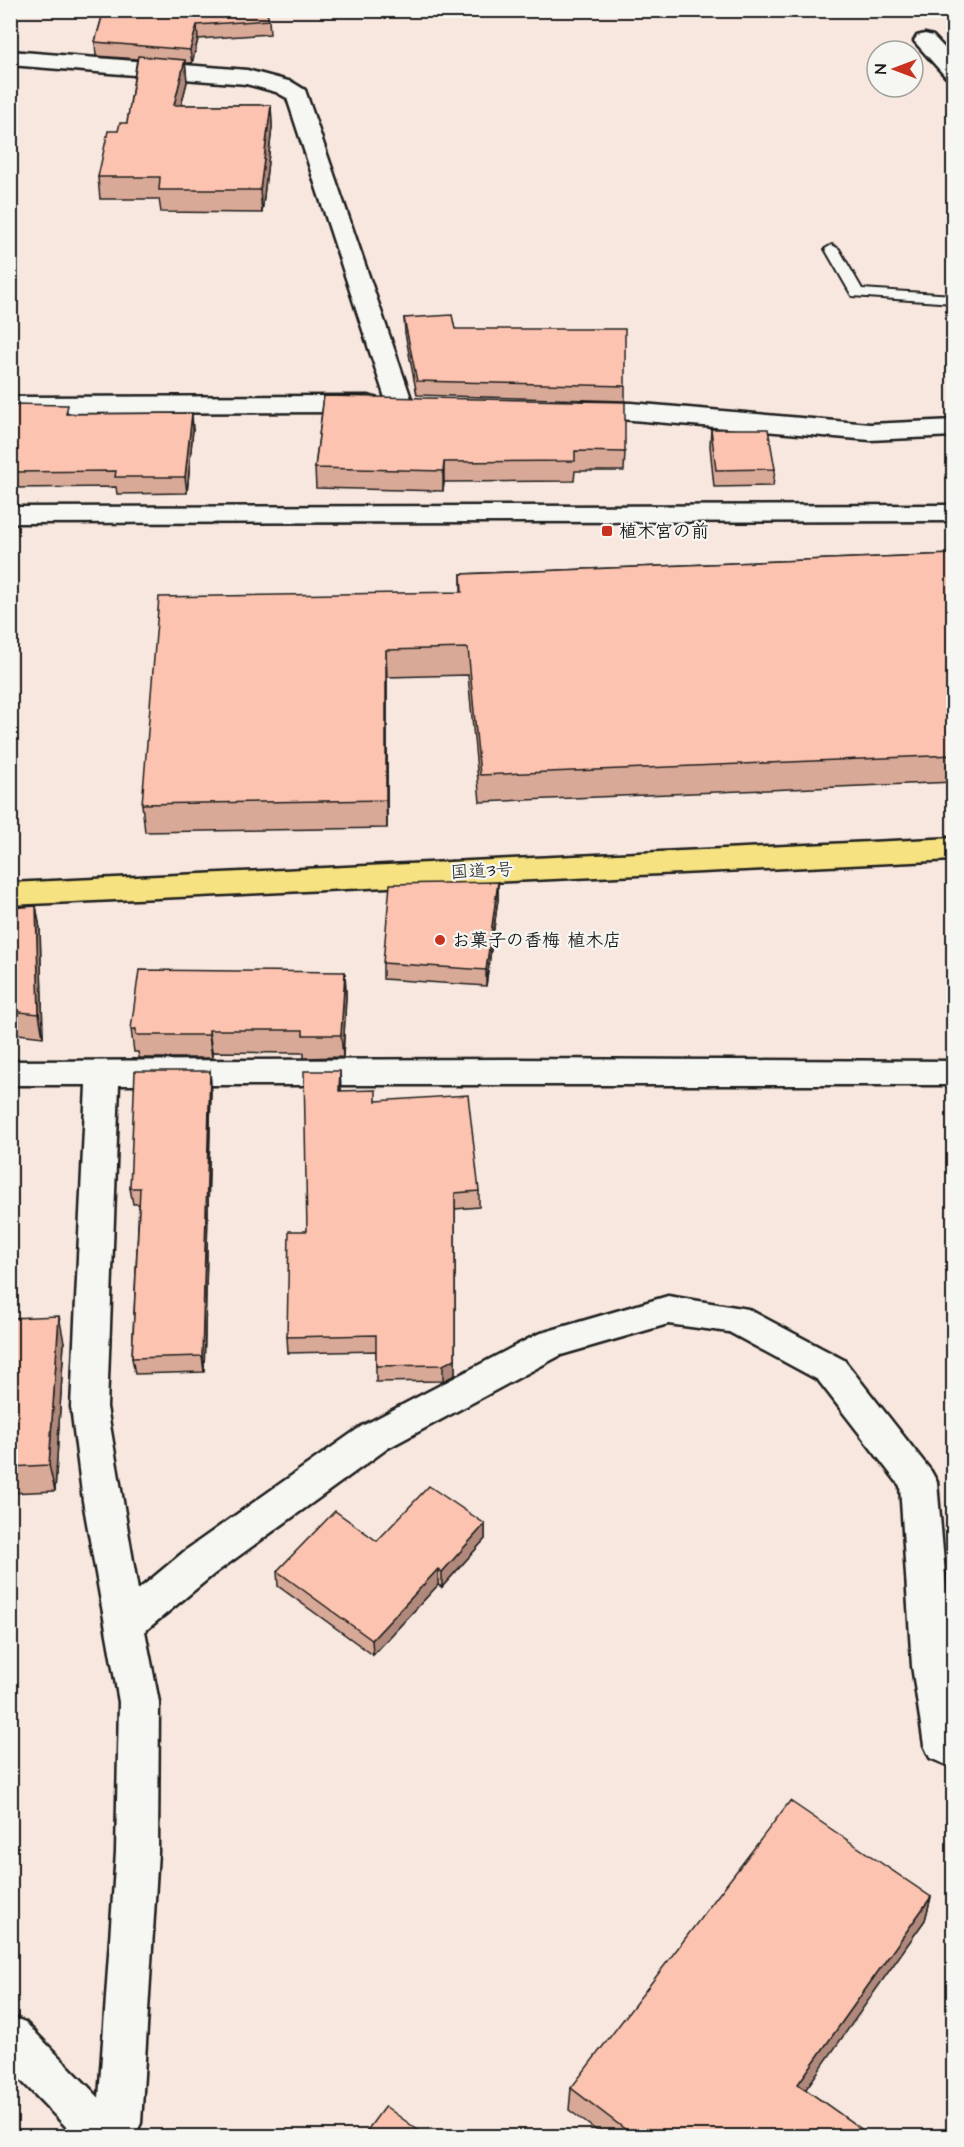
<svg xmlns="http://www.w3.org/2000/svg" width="964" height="2147" font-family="'Architects Daughter','Klee One',sans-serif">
  <rect width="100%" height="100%" fill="#f8e7de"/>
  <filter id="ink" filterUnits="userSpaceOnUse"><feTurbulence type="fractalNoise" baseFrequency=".0167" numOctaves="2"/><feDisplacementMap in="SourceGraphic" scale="12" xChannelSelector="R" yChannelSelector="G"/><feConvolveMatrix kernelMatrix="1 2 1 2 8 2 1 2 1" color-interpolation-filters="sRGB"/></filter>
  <g filter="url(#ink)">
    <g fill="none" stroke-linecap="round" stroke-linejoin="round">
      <defs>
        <path id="service" d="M832 245 839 249 862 289 954 295V303L852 296 825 249Z"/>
        <path id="minor" d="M925 34 933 36 954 58V79L946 77 914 41 917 36Z
          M10 51 247 70 292 82 305 90 413 404 409 409 400 412 391 409 387 404 287 98 276 92 246 84 10 65Z
          M369 396 378 399 382 404 378 409 369 412 10 413V397Z
          M582 402 631 403 870 424 954 420V436L870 440 573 415 569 410 573 405Z
          M508 1059 954 1061V1085H119L107 1407 138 1590 186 1550 362 1426 538 1334 668 1296 748 1309 844 1360 931 1471 937 1482 954 1678V1768L930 1758 924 1745 912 1666 900 1486 818 1380 729 1332 668 1324 561 1355 388 1448 214 1574 145 1631 159 1702 158 1852 141 2123 135 2136H83L89 2120 98 2113 116 1852 119 1702 83 1501 71 1407 86 1085H10V1061Z"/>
        <path id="tertiary" d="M954 505V521L10 523V507Z"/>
        <path id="secondary" d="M10 2016 25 2022 121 2120 127 2136H75L10 2069Z"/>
        <path id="trunk" d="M954 838V860L10 905V883Z"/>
      </defs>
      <!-- service casing -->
      <use href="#service" stroke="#1c1c1c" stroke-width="4"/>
      <!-- minor casing -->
      <use href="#minor" stroke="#1c1c1c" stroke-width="5"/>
      <!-- tertiary casing -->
      <use href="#tertiary" stroke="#1c1c1c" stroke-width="5"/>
      <!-- secondary casing -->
      <use href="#secondary" stroke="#1c1c1c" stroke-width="5"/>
      <!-- trunk casing -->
      <use href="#trunk" stroke="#1c1c1c" stroke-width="5"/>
      <!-- service -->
      <use href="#service" fill="#f6f6f2" fill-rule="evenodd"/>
      <!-- minor -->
      <use href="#minor" fill="#f6f6f2" fill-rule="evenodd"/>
      <!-- tertiary -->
      <use href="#tertiary" fill="#f6f6f2" fill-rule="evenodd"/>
      <!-- secondary -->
      <use href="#secondary" fill="#f6f6f2" fill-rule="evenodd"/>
      <!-- trunk -->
      <use href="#trunk" fill="#f6e281" fill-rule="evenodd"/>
    </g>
    <!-- wall -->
    <path fill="#d9a997" stroke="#1c1c1c" stroke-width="1.5" d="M104 10 269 20 270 34 198 39 192 63H185L187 82 181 105H271L272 127 262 213 161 212 159 199H100L98 177 118 131 127 123 137 59 96 56 95 42Z
      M404 318 455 329 625 386V401L417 395 405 333Z
      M324 396 625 452 624 471H575L574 481 444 482 443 491 316 488 315 468Z
      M10 404 69 413 193 429 187 493 117 494 116 487 10 488Z
      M711 429 775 469 773 486 714 487 710 446Z
      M954 554V782L480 802 468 675 387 677V828L145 832 142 804 461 592V574Z
      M498 882V899L486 986 383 979V963Z
      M36 906 40 929 43 1037 10 1033V908Z
      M345 972 346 995 343 1057 304 1058V1053L212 1052V1058H139L138 1052H134L131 1029Z
      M210 1071 211 1087 204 1372 135 1374 132 1358 139 1204H133L130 1188Z
      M341 1087V1091L376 1101 479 1191V1207L455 1209V1375L443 1381 376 1382V1351L288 1353 287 1337 307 1231Z
      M10 1318 64 1342 55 1491 10 1493Z
      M485 1524V1539L442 1587 438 1585 373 1655 278 1586 277 1571 377 1541Z
      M931 1897 925 1920 805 2089 871 2136H604L569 2110 571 2088Z"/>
    <!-- shaded-wall -->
    <path fill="#b0897b" stroke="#1c1c1c" stroke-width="1.5" d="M197 25 198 39 192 63 190 50Z
      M185 60 187 82 176 126 174 105Z
      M271 105 272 127 262 213 260 190Z
      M192 413 193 429 187 493 185 477Z
      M444 462V482L443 491V471Z
      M386 650 387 677V828L386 800Z
      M498 882V899L486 986V970Z
      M36 906 40 929 43 1037 39 1014Z
      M345 972 346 995 343 1057 341 1035Z
      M209 1030 212 1052V1058L209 1035Z
      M210 1071 211 1087 204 1372 202 1356Z
      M340 1071 341 1087 340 1108 339 1091Z
      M455 1193V1375L443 1381V1365Z
      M59 1316 64 1342 55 1491 49 1465Z
      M485 1524V1539L442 1587V1572Z
      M438 1569V1585L373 1655 372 1640Z
      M931 1897 925 1920 794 2106 798 2084Z"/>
    <!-- building -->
    <path fill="#fcc4b0" stroke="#1c1c1c" stroke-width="1.5" d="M104 10H266L269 20 197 25 190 50 95 42Z
      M138 56 185 60 174 105H271L260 190H159L160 177H98L108 131H118L120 123H127Z
      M452 315 455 329H625V386L417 381 404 318Z
      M324 396 625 402V452L575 451V461L444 462 443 471 315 468Z
      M10 404 68 405 66 414 192 413 185 477H115L116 471 10 472Z
      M711 429H768L775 469 716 470Z
      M954 554V755L480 775 468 648 386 650V800L142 804 159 597 462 592 461 574Z
      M498 882 486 970 383 963 390 884Z
      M36 906 39 1014 10 1011V908Z
      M139 970 345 972 341 1035H303V1030H209V1035H136V1029H131Z
      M135 1071H210L202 1356 132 1358 140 1188H130Z
      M304 1071H340L339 1091 376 1090V1101L468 1095 479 1191 455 1193V1359L443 1365 376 1366V1335L287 1337 289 1231H307Z
      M59 1316 49 1465 10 1467V1318Z
      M429 1486 485 1524 442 1572 438 1569 372 1640 277 1571 335 1511 377 1541Z
      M790 1801 931 1897 798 2084 871 2136H634L571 2088Z
      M385 2106 426 2136H363Z"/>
  </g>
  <!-- markers -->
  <g fill="#c8321e" stroke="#f6f6f2" stroke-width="2">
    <rect x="601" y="525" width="12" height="12" rx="3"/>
    <circle cx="440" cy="940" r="6"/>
  </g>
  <g text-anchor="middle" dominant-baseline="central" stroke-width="4.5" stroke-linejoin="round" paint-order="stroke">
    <!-- poi labels -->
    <g font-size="18" font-weight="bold" fill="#1c1c1c" stroke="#f6f6f2" text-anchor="start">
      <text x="619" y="531">植木宮の前</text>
      <text x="452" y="940">お菓子の香梅 植木店</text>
    </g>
    <!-- street labels -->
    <g font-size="18" fill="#1c1c1c" stroke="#f6f6f2">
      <text transform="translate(482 871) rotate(-3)">国道3号</text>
    </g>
  </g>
  <!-- margin -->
  <rect width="964" height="2147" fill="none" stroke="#f6f6f2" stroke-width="36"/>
  <rect x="18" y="18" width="928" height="2111" fill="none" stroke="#1c1c1c" stroke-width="2" filter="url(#ink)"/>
  <!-- north arrow -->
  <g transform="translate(895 69) rotate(270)"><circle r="28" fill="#f6f6f2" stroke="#9f9f9c" stroke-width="1.5"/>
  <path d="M0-4.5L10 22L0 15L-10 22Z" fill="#c8321e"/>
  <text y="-9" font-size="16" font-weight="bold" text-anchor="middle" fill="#1c1c1c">N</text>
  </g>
</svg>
